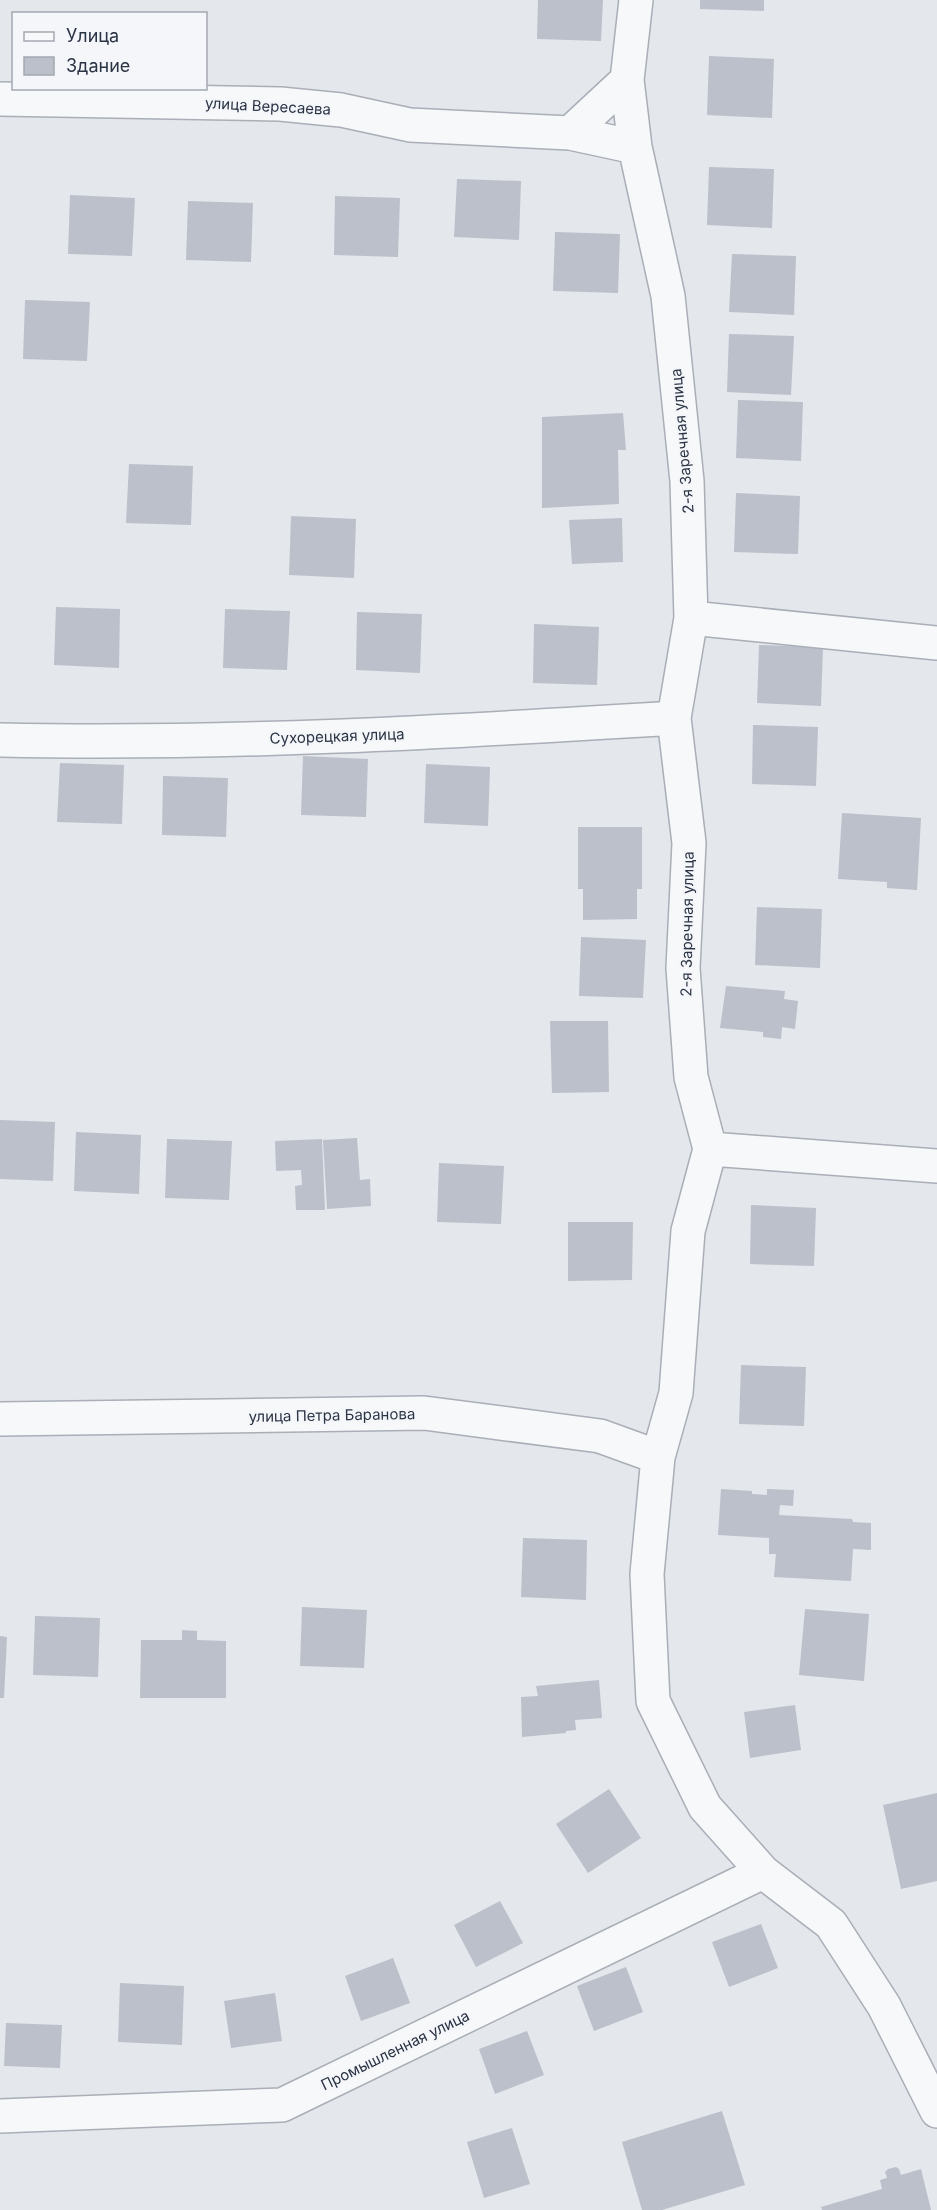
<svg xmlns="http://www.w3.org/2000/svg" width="937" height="2210" font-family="Inter,sans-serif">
  <rect width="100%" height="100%" fill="#e4e7ec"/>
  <!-- building -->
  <path fill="#bbc0ca" d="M538 0H603L601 41 537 39Z
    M700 0H764V11L700 9Z
    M709 56 774 59 772 118 707 115Z
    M709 167 774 169 772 228 707 225Z
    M457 179 521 181 519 240 454 237Z
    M70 195 135 198 132 256 68 254Z
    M335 196 400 198 398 257 334 255Z
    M188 201 253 203 251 262 186 260Z
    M555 232 620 234 618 293 553 291Z
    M732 254 796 256 794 315 729 312Z
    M25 300 90 302 87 361 23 359Z
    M729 334 794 336 791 395 727 392Z
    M738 400 803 402 801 461 736 458Z
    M623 413 626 450H618L619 504 542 508V417Z
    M129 464 193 466 191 525 126 523Z
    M736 493 800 496 798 554 734 552Z
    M291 516 356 519 354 578 289 575Z
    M622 518 623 562 572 564 569 520Z
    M56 607 120 609 119 668 54 665Z
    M225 609 290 611 287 670 223 668Z
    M357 612 422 614 420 673 356 670Z
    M534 624 599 627 597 685 533 683Z
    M759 645 823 647 821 706 757 703Z
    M753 725 818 727 816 786 752 784Z
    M303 756 368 759 366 817 301 815Z
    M60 763 124 765 122 824 57 822Z
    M426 764 490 767 488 826 424 823Z
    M163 776 228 778 226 837 162 835Z
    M842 813 921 818 917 890 887 888V882L838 879Z
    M578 827H642V889H637V919L583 920V889H578Z
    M757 907 822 909 820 968 755 965Z
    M581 937 646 940 643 998 579 996Z
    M726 986 785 991 784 999 798 1001 795 1029 782 1027 781 1039 763 1037V1032L720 1028Z
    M550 1021H608L609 1092 552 1093Z
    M0 1120 55 1122 53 1181 0 1179Z
    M76 1132 141 1135 139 1194 74 1191Z
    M357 1138 360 1180 370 1179 371 1206 327 1209 323 1140Z
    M167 1139 232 1141 229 1200 165 1198Z
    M322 1139 325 1210H296L295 1186 302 1185 301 1170 276 1171 275 1141Z
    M439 1163 504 1166 501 1224 437 1222Z
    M751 1205 816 1208 814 1266 750 1264Z
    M568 1222H633L632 1280 568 1281Z
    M741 1365 806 1367 804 1426 739 1424Z
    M721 1489 752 1491V1494L767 1495V1489L794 1490 793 1506 780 1505 779 1515 852 1519 853 1522 871 1523V1550L853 1549 851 1581 774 1577 776 1554H769V1538L718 1535Z
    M523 1538 587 1540 586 1600 521 1597Z
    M302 1607 367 1610 364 1668 300 1666Z
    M805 1609 869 1614 864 1681 799 1675Z
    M35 1616 100 1618 98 1677 33 1675Z
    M182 1630 197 1631V1640L226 1641V1698H140L141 1640H182Z
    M0 1636 7 1637 4 1698H0Z
    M599 1680 602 1718 575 1720 576 1730 566 1731V1733L522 1737 521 1697 538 1696 536 1686Z
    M795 1705 801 1750 750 1758 744 1712Z
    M609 1789 641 1838 588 1873 556 1824Z
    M937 1793V1881L901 1889 883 1805Z
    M500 1901 523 1943 476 1967 454 1925Z
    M761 1924 778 1968 729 1987 712 1942Z
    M393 1958 410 2003 361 2021 345 1976Z
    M626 1967 643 2012 594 2031 577 1986Z
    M120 1983 184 1986 182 2045 118 2042Z
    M275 1993 282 2041 231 2048 224 2001Z
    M6 2023 62 2025 60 2068 4 2066Z
    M527 2031 544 2075 495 2094 479 2049Z
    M722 2111 745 2185 662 2210H642L622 2142Z
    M512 2128 530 2184 484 2198 467 2142Z
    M896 2167 899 2169 901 2175 921 2169 931 2210H822L821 2207 882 2189 880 2180 887 2178 885 2172 888 2169Z"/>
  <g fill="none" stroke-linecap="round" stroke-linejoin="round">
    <defs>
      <path id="minor" d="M636 0 627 80 635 147 668 296 687 481 691 618 674 718 689 843 683 968 691 1077 710 1149 688 1231 676 1393 658 1457 647 1574 653 1701 705 1807 763 1872 831 1924 884 2006 937 2111
        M0 99 280 104 341 110 410 125 570 133 635 147
        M570 133 627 80
        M691 618 937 643
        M0 740C225 745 449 732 674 718
        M710 1149 937 1166
        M0 1419 424 1413 600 1436 658 1457
        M0 2116 282 2105 763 1872"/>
    </defs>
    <!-- minor casing -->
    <use href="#minor" stroke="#a9aeb7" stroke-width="36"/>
    <!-- minor -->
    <use href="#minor" stroke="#f7f8fa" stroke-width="33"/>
  </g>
  <g text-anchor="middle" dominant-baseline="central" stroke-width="4.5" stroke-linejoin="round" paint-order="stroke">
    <!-- street labels -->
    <g font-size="15" fill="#2b3445" stroke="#f4f6f9">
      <text transform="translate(268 106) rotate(3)">улица Вересаева</text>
      <text transform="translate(682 441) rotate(-95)">2-я Заречная улица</text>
      <text transform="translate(337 736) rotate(-2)">Сухорецкая улица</text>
      <text transform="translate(687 924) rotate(-89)">2-я Заречная улица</text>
      <text transform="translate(332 1415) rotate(-1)">улица Петра Баранова</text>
      <text transform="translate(395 2050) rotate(-26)">Промышленная улица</text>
    </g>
  </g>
  <!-- legend -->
  <rect x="12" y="12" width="195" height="78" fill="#f4f6f9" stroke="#a4a8b1" stroke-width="1.5"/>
  <rect x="24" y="32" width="30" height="9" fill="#f7f8fa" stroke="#a4a8b1" stroke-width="1.5"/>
  <text x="66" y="42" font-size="18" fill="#2b3445">Улица</text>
  <rect x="24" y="57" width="30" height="18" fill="#bbc0ca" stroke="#a4a8b1" stroke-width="1.5"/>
  <text x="66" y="72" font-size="18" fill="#2b3445">Здание</text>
</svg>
